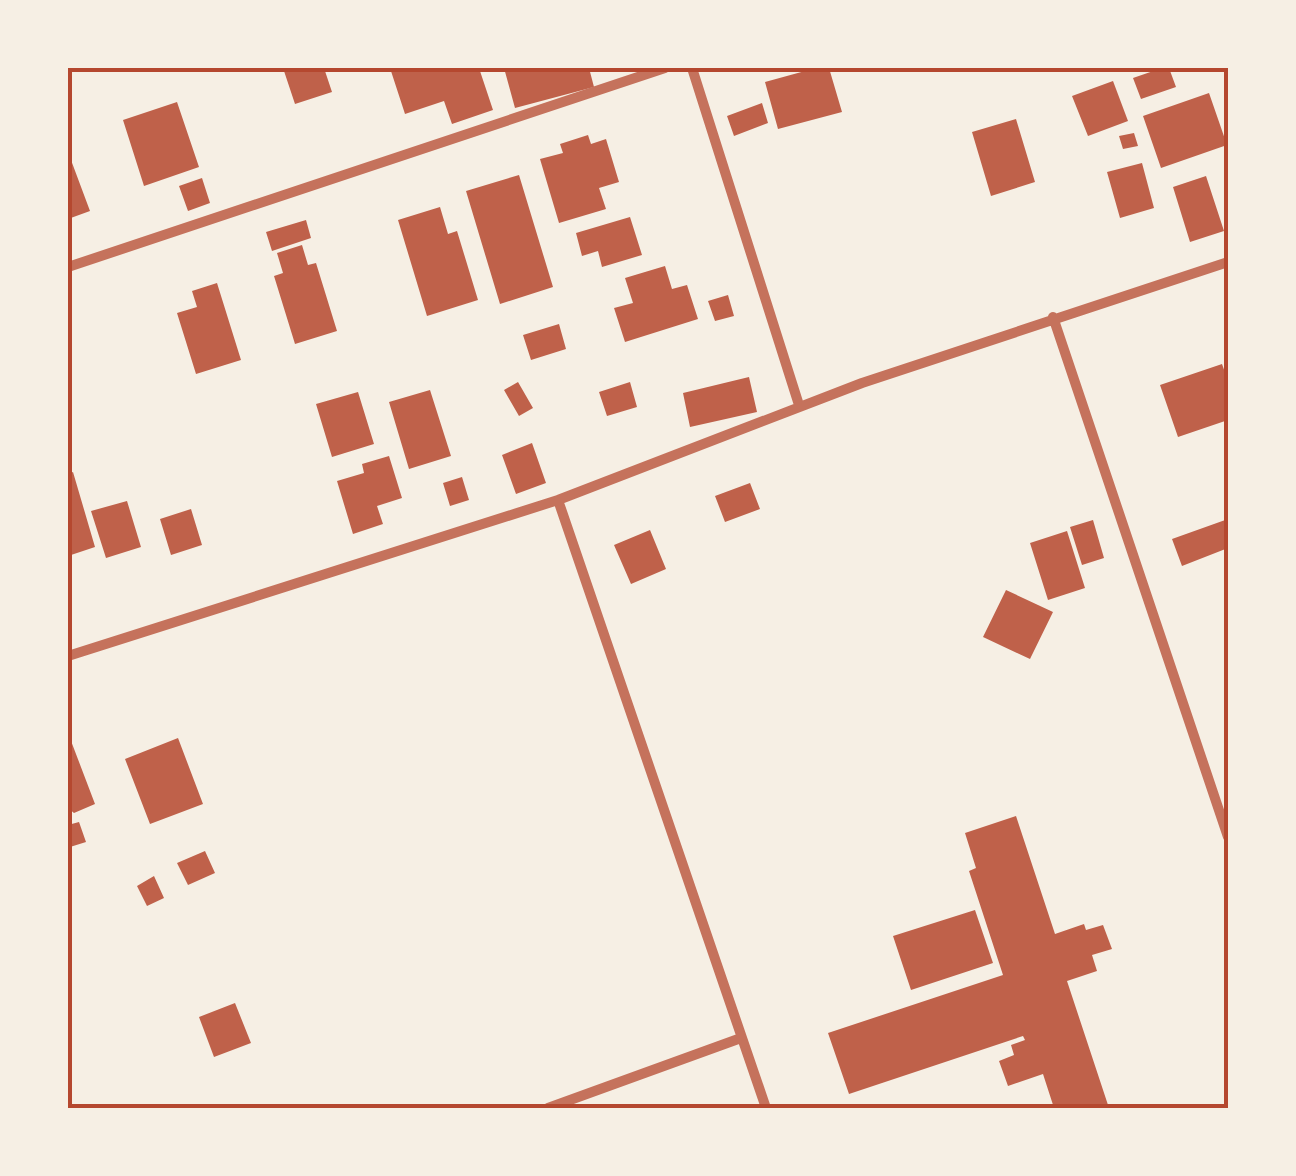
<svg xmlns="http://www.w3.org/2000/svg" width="1296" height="1176" font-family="'Playfair Display',serif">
  <rect width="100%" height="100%" fill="#f6efe4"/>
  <!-- building -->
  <path fill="#bf614a" d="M283 68H324L332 92 295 104Z
    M390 68H479L493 110 452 124 444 101 405 114Z
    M504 68H589L594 87 515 108Z
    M816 68H829L842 112 778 129 765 82Z
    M1162 68H1169L1176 87 1141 99 1133 78Z
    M1113 81 1128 121 1088 136 1072 96Z
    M1209 93 1227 145 1161 168 1143 116Z
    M177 102 199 167 144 186 123 120Z
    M762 103 768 123 734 136 727 116Z
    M1016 119 1035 182 991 196 972 132Z
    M1134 133 1138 146 1123 149 1119 136Z
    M588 135 591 144 606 139 619 182 599 188 606 209 559 223 540 159 563 153 560 144Z
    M68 152 90 211 68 219Z
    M1142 163 1154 208 1120 218 1107 172Z
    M519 175 553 287 500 304 466 191Z
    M1206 176 1224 231 1190 242 1173 187Z
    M202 178 210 203 188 211 179 186Z
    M440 207 448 234 457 231 478 300 427 316 398 220Z
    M630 217 642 255 602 267 598 251 582 256 576 233Z
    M306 220 311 238 272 251 266 232Z
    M302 245 308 265 316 263 337 331 295 344 274 276 283 273 277 253Z
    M665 266 672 289 687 285 698 319 625 342 614 308 633 303 625 278Z
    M217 283 241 360 196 374 177 313 197 307 192 291Z
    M728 295 734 316 715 321 708 301Z
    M559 324 566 349 531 360 523 335Z
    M1222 364 1228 381V420L1178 437 1160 385Z
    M749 377 757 412 690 427 683 393Z
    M518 382 533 408 519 416 504 390Z
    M630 382 637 407 607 416 599 392Z
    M430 390 451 456 409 469 389 402Z
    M358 392 374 444 332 457 316 404Z
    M532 443 546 483 516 494 502 455Z
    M389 456 402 498 377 506 383 524 353 534 337 481 364 473 362 464Z
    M73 472 95 547 68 556V474Z
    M462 477 469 500 450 506 443 483Z
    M750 483 760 509 725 522 715 496Z
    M127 501 141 547 106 558 91 511Z
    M191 509 202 545 171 555 160 519Z
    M1228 519V548L1182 566 1172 539Z
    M1093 520 1104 558 1082 565 1070 527Z
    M650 530 666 569 631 584 614 545Z
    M1067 531 1085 588 1048 600 1030 543Z
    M1006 590 1053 612 1030 659 983 637Z
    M68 733 95 804 74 813 68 808Z
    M178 738 203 804 150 824 125 759Z
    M1016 816 1055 934 1084 924 1086 930 1103 925 1112 949 1092 955 1097 971 1067 981 1109 1108H1054L1043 1074 1008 1086 999 1061 1014 1055 1011 1045 1025 1040 1023 1036 849 1094 828 1033 1003 975 969 871 976 868 965 833Z
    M79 822 86 842 70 847 68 825Z
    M205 851 215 873 188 885 177 863Z
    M154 876 164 898 147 906 137 886Z
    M975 910 993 963 911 990 893 936Z
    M235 1003 251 1043 214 1057 199 1017Z"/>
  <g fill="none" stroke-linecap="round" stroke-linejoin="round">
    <!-- minor -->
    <path stroke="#c5725c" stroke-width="10" d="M692 68 799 405
      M68 267 665 68
      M1053 317 1228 837
      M558 500 766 1108
      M68 656 558 500 862 383 1228 262
      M548 1108 741 1038"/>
  </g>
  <!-- border -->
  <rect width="1296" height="1176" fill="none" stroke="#f6efe4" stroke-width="140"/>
  <rect x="70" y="70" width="1156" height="1036" fill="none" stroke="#b5482f" stroke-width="4"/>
</svg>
